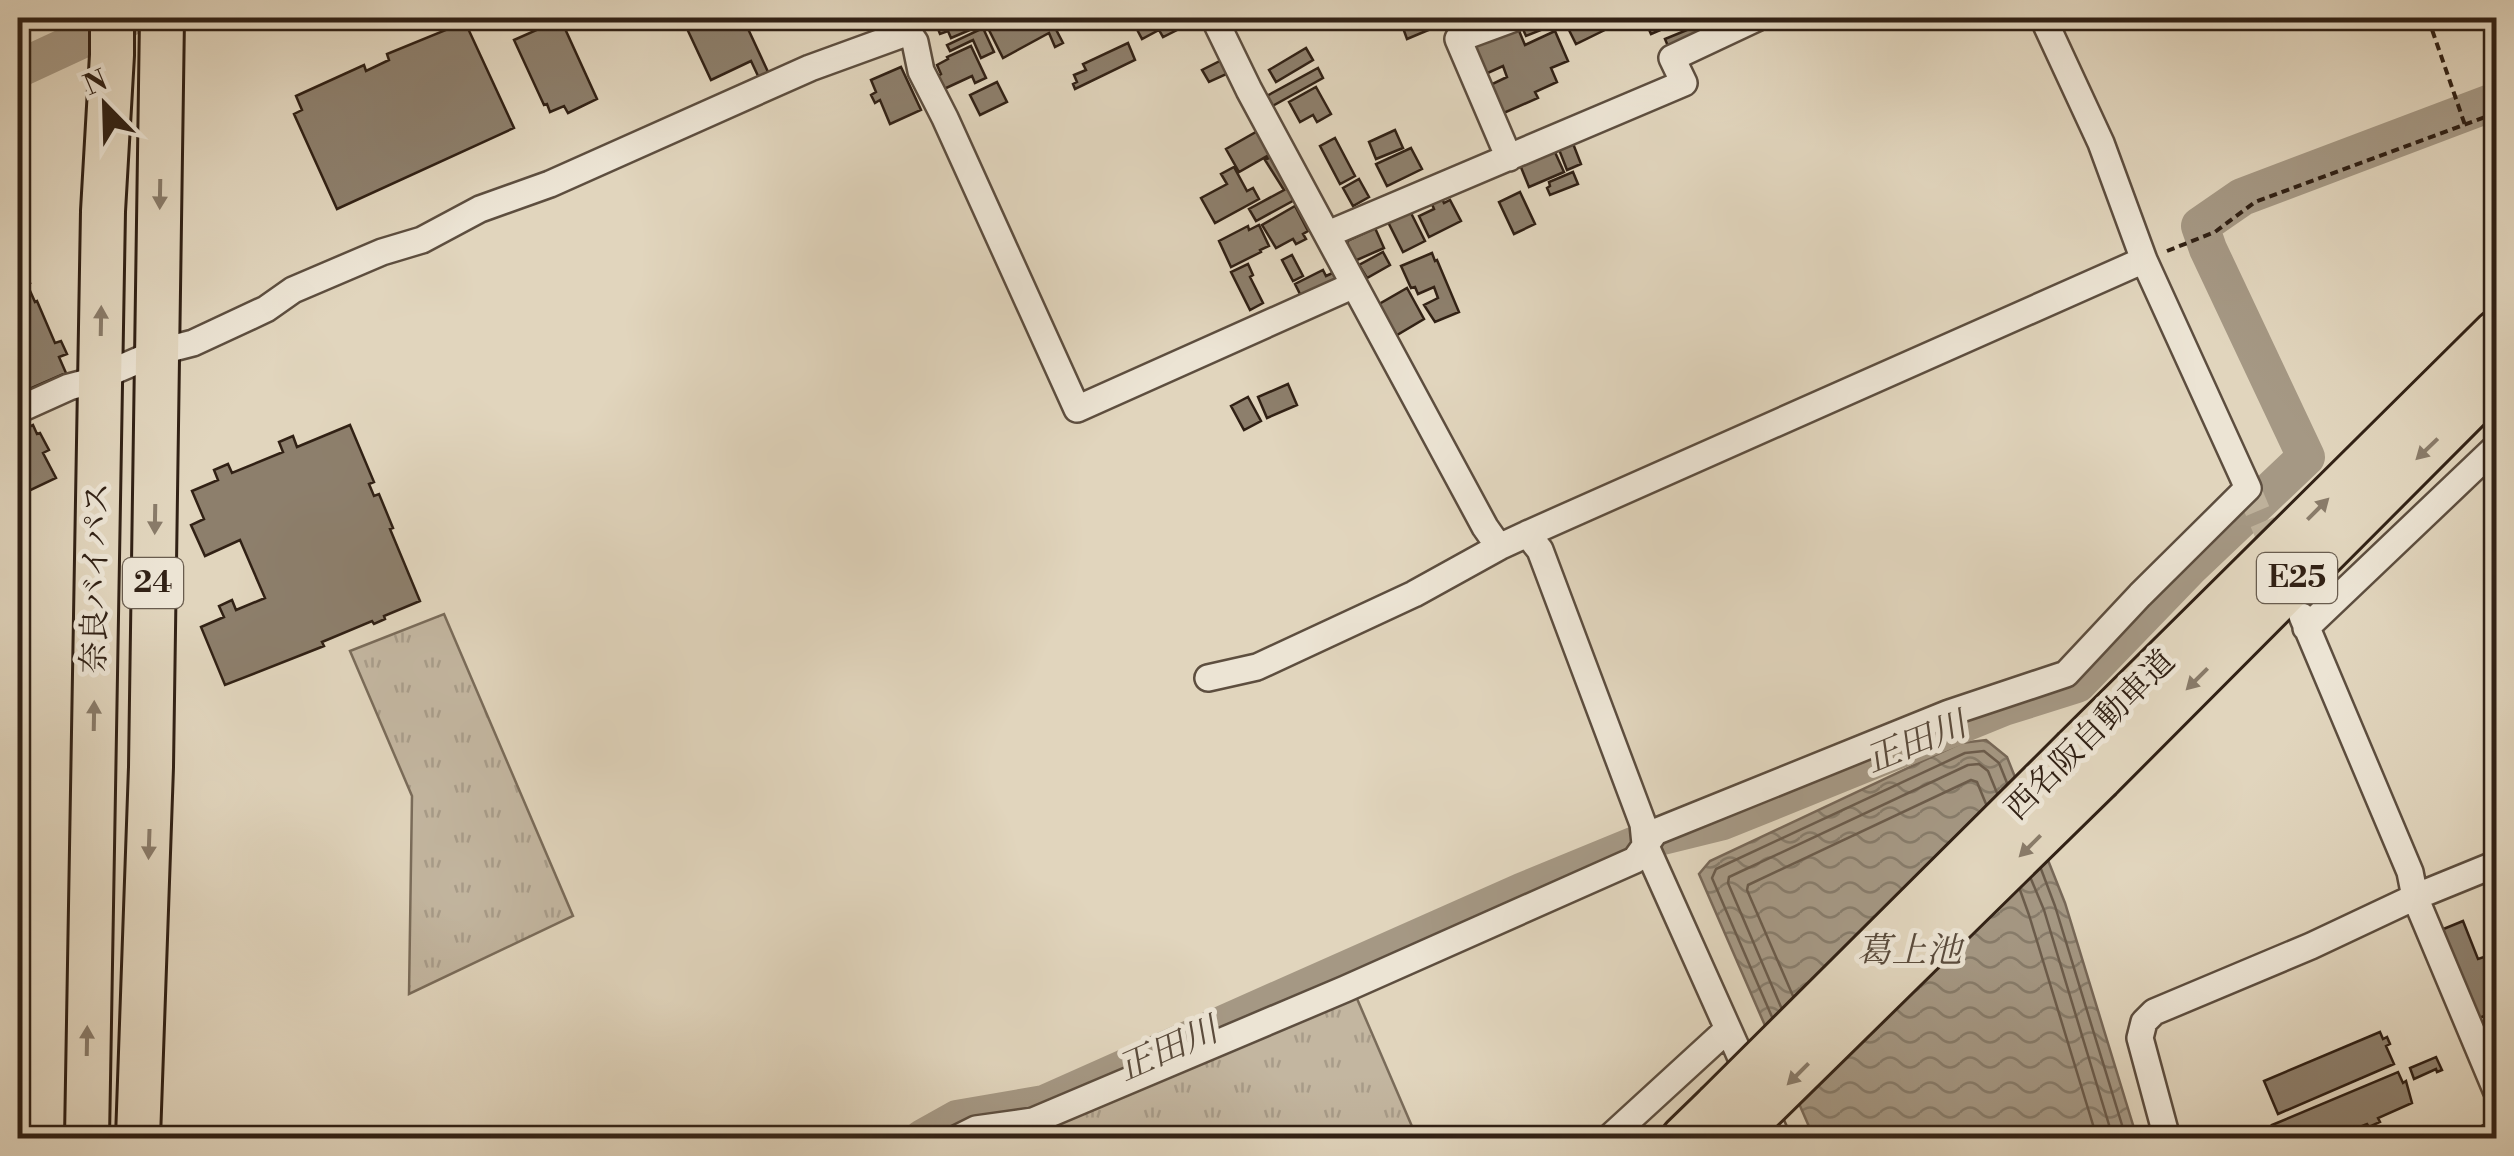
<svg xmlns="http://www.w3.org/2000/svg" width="2514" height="1156" font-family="'Libre Bodoni','Noto Serif JP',serif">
  <defs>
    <pattern id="grass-tufts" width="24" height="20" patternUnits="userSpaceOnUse" patternTransform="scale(2.5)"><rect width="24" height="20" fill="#c3b6a0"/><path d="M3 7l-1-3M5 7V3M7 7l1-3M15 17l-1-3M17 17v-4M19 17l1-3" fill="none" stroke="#a89c89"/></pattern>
    <pattern id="water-waves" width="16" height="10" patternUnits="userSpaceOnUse" patternTransform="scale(2.5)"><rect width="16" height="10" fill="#a59884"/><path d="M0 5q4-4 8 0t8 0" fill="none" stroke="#877c6b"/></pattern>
  </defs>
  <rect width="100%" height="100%" fill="#e1d5bd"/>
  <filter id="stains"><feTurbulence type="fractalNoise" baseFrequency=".002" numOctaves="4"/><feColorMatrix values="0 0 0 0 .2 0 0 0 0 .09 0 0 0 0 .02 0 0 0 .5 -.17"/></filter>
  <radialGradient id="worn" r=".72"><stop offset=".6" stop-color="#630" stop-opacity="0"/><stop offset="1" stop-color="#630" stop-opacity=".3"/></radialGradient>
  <!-- grass -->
  <path fill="url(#grass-tufts)" stroke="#7a6c5a" stroke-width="2.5" d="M444 614 573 916 409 994 412 796 350 651Z
    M1355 994 1417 1138H963Z"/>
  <!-- water -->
  <path fill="url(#water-waves)" stroke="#776858" stroke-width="2.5" d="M1986 740 2007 757 2065 903 2137 1138H1814L1699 874 1710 861 1961 743Z"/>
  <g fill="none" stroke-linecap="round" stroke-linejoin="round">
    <!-- shore -->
    <path stroke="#6b5c4c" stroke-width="2.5" d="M2041 869 2055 906 2126 1138
      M2031 879 2044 910 2113 1138
      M2020 890 2029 915 2097 1138
      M1793 996 1747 890 1748 885 1971 780 1977 782 1986 804
      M1781 1007 1728 883 1729 877 1968 765 1979 764 1988 771 1997 793
      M1772 1017 1712 878 1716 869 1965 753 1984 751 1999 763 2007 783"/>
    <!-- river -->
    <path stroke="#a59884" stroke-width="38" d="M18 69 128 18
      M923 1138 957 1119 1044 1104 1521 892 1650 839 1723 821 2004 707 2077 684 2189 568 2306 457 2208 249 2200 226 2242 197 2496 101"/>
  </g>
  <!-- building -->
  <path fill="#8d7f6c" stroke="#312115" stroke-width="2.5" d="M682 18H743L769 74 759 78 751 61 711 80Z
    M941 18H967L972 29 951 38 948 31 940 34 936 24 943 21Z
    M1004 18H1050L1063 43 1055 47 1049 33 1003 58 987 26Z
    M1137 18H1184L1187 25 1163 37 1159 30 1142 39 1132 20Z
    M1404 18H1452L1456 28 1448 32 1445 23 1407 39 1403 28 1408 26Z
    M1540 18H1554L1556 24 1526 36 1521 25Z
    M1563 18H1612L1615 25 1576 44Z
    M1644 18H1688L1651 34Z
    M1696 19 1704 36 1670 51 1665 39 1687 30 1685 24Z
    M550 20 552 24 561 20 597 99 568 113 564 106 550 112 547 104 544 105 514 40 539 29 537 25Z
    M465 22 514 128 337 209 294 114 302 110 296 96 364 65 366 71 389 60 387 54Z
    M1517 26 1525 45 1555 31 1568 61 1551 68 1557 82 1535 92 1538 98 1499 115 1486 87 1507 77 1503 66 1481 76 1467 48Z
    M983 28 994 52 981 58 973 40 950 51 947 45Z
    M1128 43 1135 60 1075 89 1073 84 1077 82 1074 75 1086 70 1083 64Z
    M971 46 986 78 975 83 972 76 944 89 938 76 941 74 937 65 948 59 947 57Z
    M1306 48 1313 60 1276 82 1269 70Z
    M1224 59 1231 72 1209 82 1202 70Z
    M901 67 921 110 890 124 880 100 875 103 871 95 876 92 871 80Z
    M1318 68 1323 78 1269 108 1263 98Z
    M997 82 1007 102 980 115 970 95Z
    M1316 87 1331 114 1317 122 1313 115 1300 122 1289 102Z
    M1263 128 1276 151 1239 172 1226 149Z
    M1395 130 1403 148 1376 159 1369 142Z
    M1335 138 1355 176 1340 184 1320 146Z
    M1572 141 1581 164 1567 170 1558 147Z
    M1411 148 1422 169 1387 186 1376 164Z
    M1554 150 1564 172 1529 187 1520 165Z
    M1277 154 1300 197 1256 221 1249 209 1284 190 1265 160Z
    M1234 167 1247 191 1253 188 1259 199 1215 223 1201 198 1227 184 1221 174Z
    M1573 172 1578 184 1550 195 1547 188 1550 186 1549 182Z
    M1359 179 1369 197 1353 206 1343 188Z
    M1520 192 1535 224 1514 234 1499 202Z
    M1442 199 1444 203 1450 200 1461 221 1429 237 1419 216 1434 209 1432 204Z
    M1295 206 1308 231 1303 234 1306 239 1296 244 1293 239 1276 248 1262 225Z
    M1408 207 1425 241 1403 252 1386 218Z
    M1259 225 1269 246 1260 250 1261 252 1231 267 1219 241 1248 226 1249 230Z
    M1375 228 1384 248 1350 263 1343 247 1348 245 1347 241Z
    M1383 252 1390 265 1367 278 1359 265Z
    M18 253 30 283 27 284 35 302 37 301 55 343 61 341 67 354 59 357 66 373 18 394Z
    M1432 253 1435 261 1437 260 1459 312 1435 322 1424 305 1438 298 1434 287 1418 294 1415 287 1411 288 1401 266Z
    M1292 255 1303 276 1293 281 1282 260Z
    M1248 264 1253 275 1250 277 1263 303 1250 310 1231 272Z
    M1323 270 1326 276 1337 271 1343 283 1304 302 1295 284Z
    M1407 288 1424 319 1392 338 1374 307Z
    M1288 384 1297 405 1267 418 1258 397Z
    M1248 397 1261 421 1244 430 1231 406Z
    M33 425 37 434 40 433 49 450 43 453 56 478 18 496V432Z
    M350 425 374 482 369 484 374 496 379 494 393 528 390 529 420 601 384 616 385 619 374 624 372 621 322 642 324 646 225 685 201 627 224 617 219 606 232 600 236 610 265 598 240 540 205 556 191 525 204 519 192 491 218 480 214 470 228 464 232 473 283 452 279 442 293 436 297 447Z
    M2463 921 2478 959 2487 956 2496 979V1011L2477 1019 2441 930Z
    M2380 1032 2383 1039 2387 1037 2390 1044 2386 1046 2394 1064 2278 1114 2264 1081Z
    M2436 1057 2442 1070 2437 1072 2436 1069 2414 1079 2410 1068Z
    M2398 1072 2403 1083 2406 1081 2412 1103 2378 1118 2380 1122 2369 1127 2367 1124 2332 1138H2278L2272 1125Z
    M2486 1124 2492 1138H2455Z"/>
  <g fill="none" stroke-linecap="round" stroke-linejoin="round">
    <!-- street-tunnel -->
    <path stroke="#beb19b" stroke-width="25" stroke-dasharray="25 12" stroke-linecap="butt" d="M2248 488 2279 562"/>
    <defs>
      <path id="street" d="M898 18 915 42 921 71 945 118 1077 409 1354 285
        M1214 18 1249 90 1485 527 1499 547 1527 534 1540 550 1643 824 1645 844 1777 1138
        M1509 158 1458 39 1515 18
        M1328 234 1684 83 1672 58 1757 18
        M18 410 69 387 88 382 158 352 193 343 266 309 293 290 382 252 422 240 480 209 550 184 810 68 909 32
        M1527 534 2144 260
        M2302 616 2410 872 2415 897 2496 1090
        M2306 628 2496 447
        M1208 678 1257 667 1414 594 1499 547
        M958 1138 976 1129 1033 1121 1345 989 1635 860 1655 832 1949 713 2066 674 2140 595 2248 488 2144 260 2101 143 2043 18
        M1609 1138 1728 1029
        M2167 1138 2140 1038 2144 1022 2154 1012 2311 946 2415 897 2496 864"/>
      <path id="highway" d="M2075 749 2496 332
        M2100 778 2496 381
        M87 1138 103 211 112 55V18
        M138 1138 151 767 162 18
        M1683 1138 1717 1105"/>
    </defs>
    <!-- street casing -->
    <use href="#street" stroke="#5d4e3f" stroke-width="30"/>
    <!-- highway casing -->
    <use href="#highway" stroke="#312115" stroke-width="48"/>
    <!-- path -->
    <path stroke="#312115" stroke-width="4" stroke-dasharray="8 5" stroke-linecap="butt" d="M2428 18 2465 125
      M2167 251 2215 232 2255 202 2496 113"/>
    <!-- street -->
    <use href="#street" stroke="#ece4d4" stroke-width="25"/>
    <!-- highway -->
    <use href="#highway" stroke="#e1d5bd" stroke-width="42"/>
    <defs>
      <path id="highway-bridge" d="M1717 1105 2075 749
        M1733 1138 2100 778"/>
    </defs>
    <!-- highway-bridge casing -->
    <use href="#highway-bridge" stroke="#312115" stroke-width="48" stroke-linecap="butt"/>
    <!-- highway-bridge -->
    <use href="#highway-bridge" stroke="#e1d5bd" stroke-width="42"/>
  </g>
  <!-- one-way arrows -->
  <defs><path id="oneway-solid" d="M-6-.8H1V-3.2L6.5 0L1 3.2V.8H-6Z" transform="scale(2.5)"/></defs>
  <g fill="#897b69">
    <use href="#oneway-solid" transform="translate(160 194) rotate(91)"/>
    <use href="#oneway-solid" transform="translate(101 321) rotate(-89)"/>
    <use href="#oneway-solid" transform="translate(2427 449) rotate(136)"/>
    <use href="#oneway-solid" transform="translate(2318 509) rotate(-45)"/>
    <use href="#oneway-solid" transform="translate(155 519) rotate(91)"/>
    <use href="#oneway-solid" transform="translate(2197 679) rotate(135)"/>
    <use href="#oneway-solid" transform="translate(94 716) rotate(-89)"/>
    <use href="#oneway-solid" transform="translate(149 844) rotate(92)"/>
    <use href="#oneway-solid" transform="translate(2030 846) rotate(135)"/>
    <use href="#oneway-solid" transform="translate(87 1041) rotate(-89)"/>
    <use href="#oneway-solid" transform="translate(1798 1074) rotate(135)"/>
  </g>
  <g text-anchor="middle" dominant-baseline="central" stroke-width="10" stroke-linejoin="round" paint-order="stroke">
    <!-- shield labels -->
    <g fill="#ece4d4" stroke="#695c4e" stroke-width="2.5">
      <rect x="2257" y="553" width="80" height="50" rx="8"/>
      <rect x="123" y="558" width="60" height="50" rx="8"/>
    </g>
    <g font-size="30" font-weight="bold" fill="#312115">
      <text x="2297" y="578">E25</text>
      <text x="153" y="583">24</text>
    </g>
    <!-- street labels -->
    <g font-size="32" fill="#312115" stroke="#ece4d4">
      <text transform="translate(96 578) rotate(-89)">奈良バイパス</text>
      <text transform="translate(2090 735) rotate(-45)">西名阪自動車道</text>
    </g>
    <!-- water labels -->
    <g font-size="35" font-style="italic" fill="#5a4b3c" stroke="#ece4d4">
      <text transform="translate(1916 743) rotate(-22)">正田川</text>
      <text x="1909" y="951">葛上池</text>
      <text transform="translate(1168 1050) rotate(-24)">正田川</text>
    </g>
  </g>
  <!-- margin -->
  <rect width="2514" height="1156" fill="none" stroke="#e1d5bd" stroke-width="60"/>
  <rect x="20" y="20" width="2474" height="1116" fill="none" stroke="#312115" stroke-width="5"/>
  <rect x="30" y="30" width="2454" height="1096" fill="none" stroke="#312115" stroke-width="2.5"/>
  <!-- north arrow -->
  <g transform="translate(105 105) rotate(337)" stroke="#ece4d4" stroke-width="8" paint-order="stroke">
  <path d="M0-8L18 38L0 25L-18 38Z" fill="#312115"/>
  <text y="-15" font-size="28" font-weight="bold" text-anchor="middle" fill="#312115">N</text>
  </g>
  <rect width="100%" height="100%" filter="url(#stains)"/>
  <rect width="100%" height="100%" fill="url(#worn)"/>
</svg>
